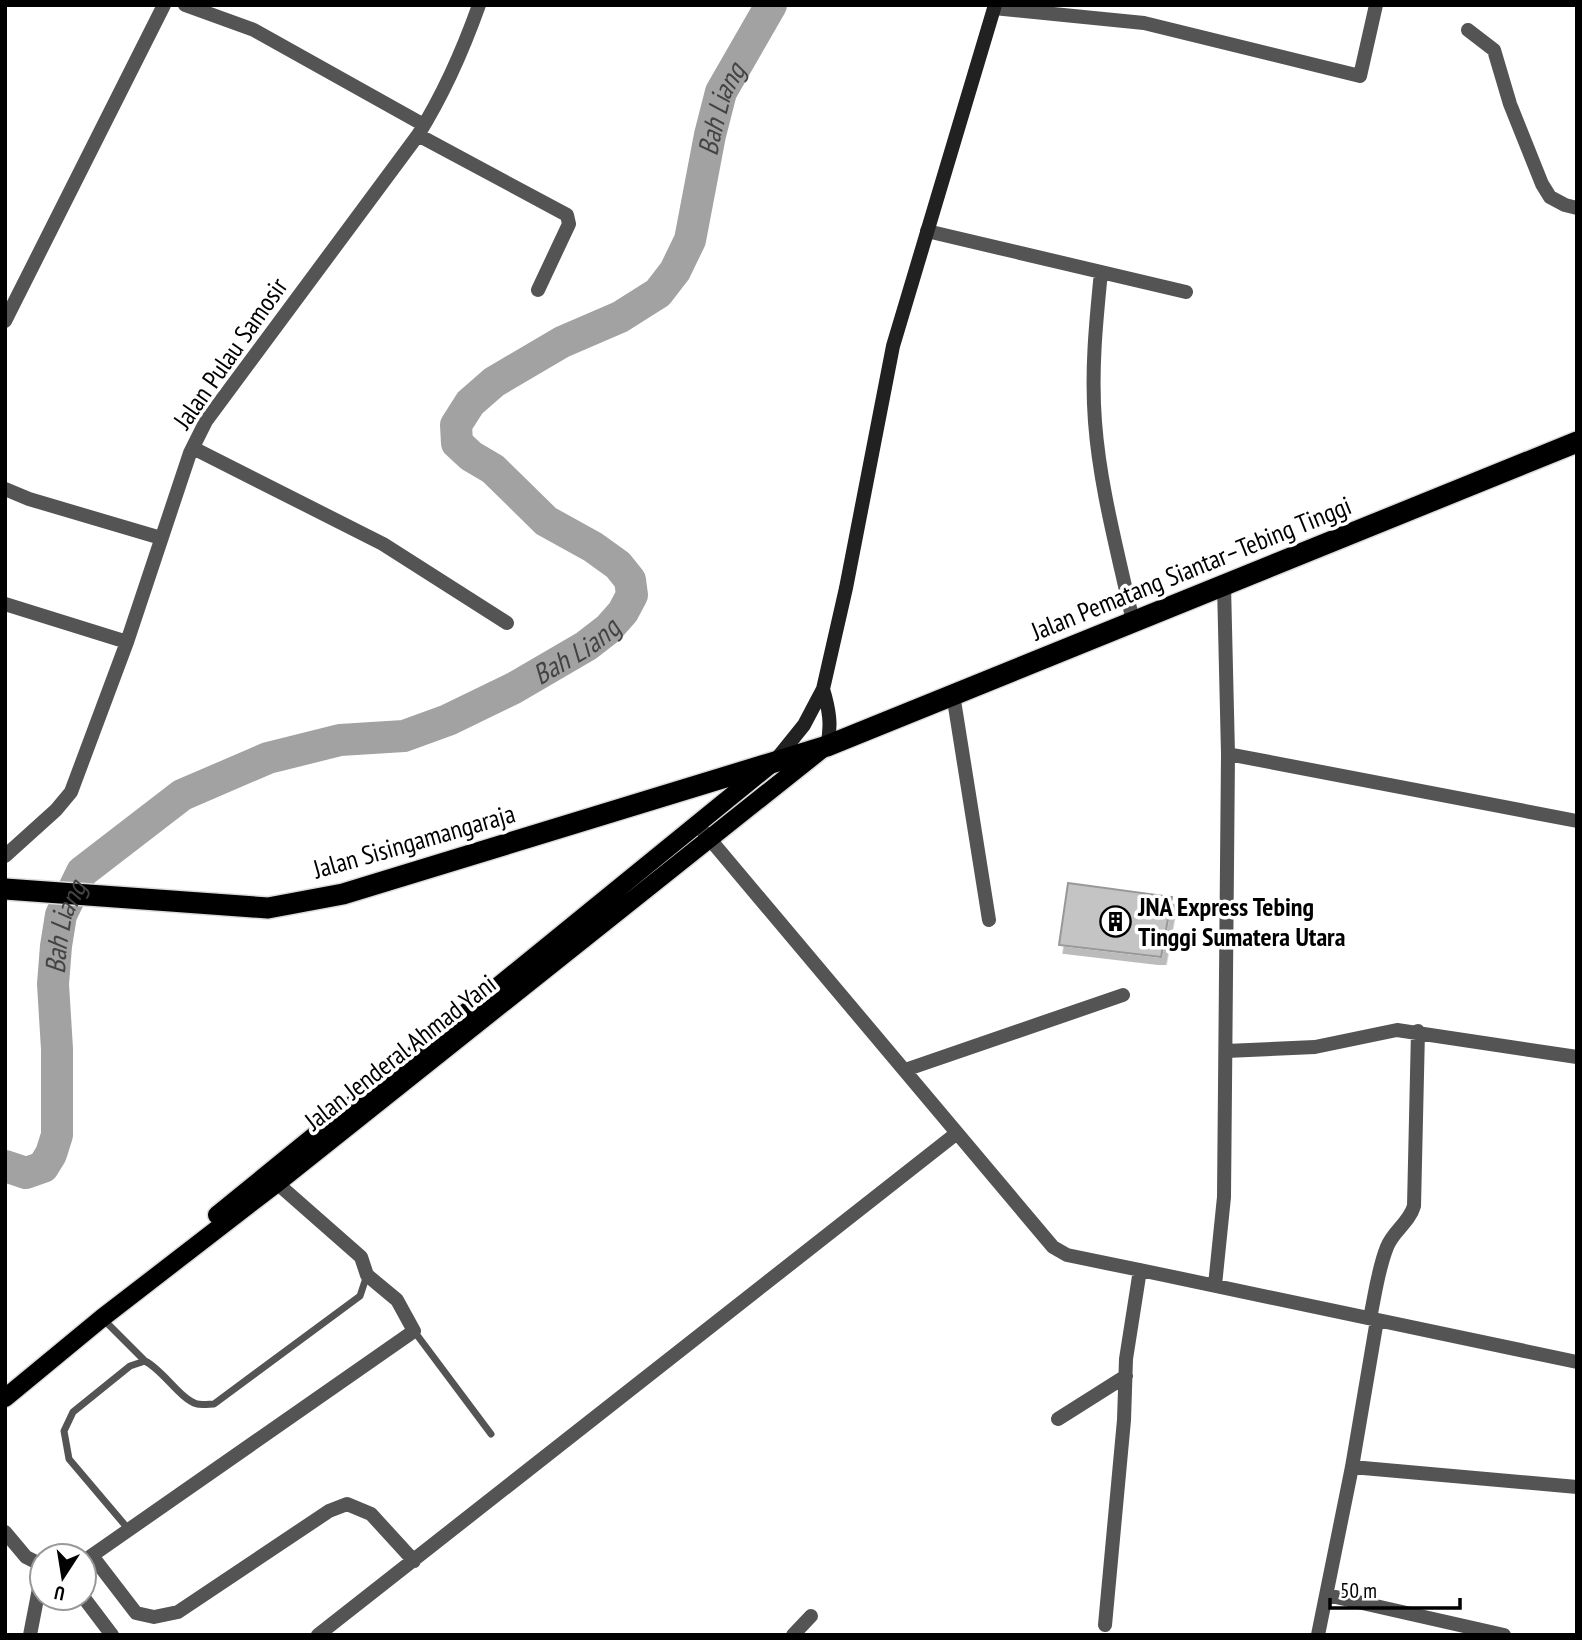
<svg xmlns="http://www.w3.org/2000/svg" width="1582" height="1640" font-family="'PT Sans Narrow',sans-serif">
  <defs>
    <filter id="shadow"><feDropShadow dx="4.5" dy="8" stdDeviation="0" flood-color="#0004"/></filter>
  </defs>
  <rect width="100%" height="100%" fill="#fff"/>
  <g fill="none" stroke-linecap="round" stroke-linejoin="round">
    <!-- river -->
    <path stroke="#a2a2a2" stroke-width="32" id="s1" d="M5 1166 26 1173 43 1167 51 1154 57 1135V1049L53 984 56 946 61 915 82 872 182 795 268 758 340 740 404 736 448 720 514 688 586 646 608 629 623 612 632 595 630 580 618 565 593 547 546 521 493 469 471 456 457 443 456 425 470 403 494 382 562 342 620 317 658 293 675 271 690 240 710 135 721 92 771 5"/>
  </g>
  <!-- building -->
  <path fill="#c4c4c4" stroke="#989898" stroke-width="2" filter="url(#shadow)" d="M1068 883 1172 897 1161 957 1059 945Z"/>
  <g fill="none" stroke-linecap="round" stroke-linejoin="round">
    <defs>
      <path id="primary" d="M217 1215 771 764
        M5 1398 102 1318 277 1183 821 750"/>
      <path id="highway" d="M5 889 268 908 343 894 827 746 1577 442"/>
    </defs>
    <!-- primary casing -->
    <use href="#primary" stroke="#dbdbdb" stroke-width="21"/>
    <!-- highway casing -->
    <use href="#highway" stroke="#dbdbdb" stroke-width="24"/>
    <!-- lane -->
    <path stroke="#545454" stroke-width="7" d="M104 1320 145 1361
      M414 1331 491 1434
      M130 1531 69 1459 64 1431 73 1412 130 1366 145 1361C163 1370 180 1399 197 1404 202 1405 210 1404 214 1404L360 1296 367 1275"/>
    <!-- street -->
    <path stroke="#545454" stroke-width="14" d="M185 5 254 30 424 125
      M994 8 1144 23 1360 76 1376 5
      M1468 30 1494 50 1510 104 1542 184 1550 197 1565 205 1577 208
      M418 135 567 215 569 224 538 290
      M927 231 1186 292
      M1101 272C1096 322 1091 371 1095 422 1100 489 1119 556 1133 622
      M5 321 164 5
      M193 448 383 544 507 623
      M5 489 29 499 161 538
      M5 604 127 642
      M953 694 989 920
      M1228 754 1577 821
      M703 831 1053 1247 1067 1255 1140 1270 1577 1362
      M5 856 56 810 71 792 127 642 190 453 206 421 418 135C443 95 463 50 479 5
      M1226 1051 1315 1047 1397 1030 1577 1057
      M905 1070 1123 995
      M1215 1285 1224 1197 1228 754 1224 585
      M1370 1318C1375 1295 1378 1269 1387 1247 1393 1231 1409 1223 1414 1206L1418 1031
      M1058 1419 1126 1376
      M1352 1467 1577 1487
      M5 1532 26 1557 42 1565
      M93 1557 136 1613 154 1617 178 1612 329 1511 347 1504 371 1514 414 1561
      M84 1561 414 1331 397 1300 367 1275 361 1257 270 1177
      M1327 1595 1504 1635
      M84 1598 112 1635
      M1105 1625 1124 1420 1126 1359 1140 1270
      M30 1635 42 1573
      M318 1635 957 1133
      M793 1635 811 1616
      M1318 1635 1352 1467 1377 1320"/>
    <!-- secondary -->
    <path stroke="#212121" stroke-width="14" d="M823 689C829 709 832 725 827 746
      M775 761 804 725 823 689 846 588 893 346 995 5"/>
    <!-- primary -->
    <use href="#primary" stroke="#000" stroke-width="18"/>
    <!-- highway -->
    <use href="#highway" stroke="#000" stroke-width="21"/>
  </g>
  <!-- icons -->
  <defs>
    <symbol id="building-ring" viewBox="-11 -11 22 22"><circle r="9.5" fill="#fff" stroke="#000" stroke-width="1.5"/><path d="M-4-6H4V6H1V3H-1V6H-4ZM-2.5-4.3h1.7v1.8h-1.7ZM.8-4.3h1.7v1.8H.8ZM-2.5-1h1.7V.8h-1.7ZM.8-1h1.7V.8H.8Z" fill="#000"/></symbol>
  </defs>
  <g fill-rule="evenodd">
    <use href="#building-ring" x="1098" y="904" width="35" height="35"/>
  </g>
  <g text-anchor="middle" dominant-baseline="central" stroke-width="7" stroke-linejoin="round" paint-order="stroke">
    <!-- street labels -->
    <g font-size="26" fill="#000" stroke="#fff">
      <text transform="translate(230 353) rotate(-55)">Jalan Pulau Samosir</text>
      <text transform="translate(1191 568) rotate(-22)">Jalan Pematang Siantar–Tebing Tinggi</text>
      <text transform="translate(414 841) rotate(-16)">Jalan Sisingamangaraja</text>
      <text transform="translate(400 1052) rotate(-38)">Jalan Jenderal Ahmad Yani</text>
    </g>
    <!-- poi labels -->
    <g font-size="26" font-weight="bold" fill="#000" stroke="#fff" text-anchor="start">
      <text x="1138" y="906">JNA Express Tebing<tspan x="1138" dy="30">Tinggi Sumatera Utara</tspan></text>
    </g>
    <!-- water labels -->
    <g font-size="28" font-style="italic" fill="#434343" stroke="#fff">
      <text stroke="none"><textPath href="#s1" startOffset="1673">Bah Liang</textPath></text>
      <text stroke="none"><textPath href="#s1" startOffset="894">Bah Liang</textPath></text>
      <text stroke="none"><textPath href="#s1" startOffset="285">Bah Liang</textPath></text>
    </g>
  </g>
  <!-- border -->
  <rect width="1582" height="1640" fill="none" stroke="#000000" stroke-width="14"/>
  <!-- north arrow -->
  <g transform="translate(63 1577) rotate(192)"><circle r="33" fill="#ffffff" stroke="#999999" stroke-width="2"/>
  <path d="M0-5L12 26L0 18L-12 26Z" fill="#000000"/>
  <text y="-10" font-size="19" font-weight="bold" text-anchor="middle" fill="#000000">U</text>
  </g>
  <!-- scale -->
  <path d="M1330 1598v10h130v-10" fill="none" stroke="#000000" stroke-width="3.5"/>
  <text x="1340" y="1598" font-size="21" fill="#000000" stroke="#ffffff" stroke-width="5" paint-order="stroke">50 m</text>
</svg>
